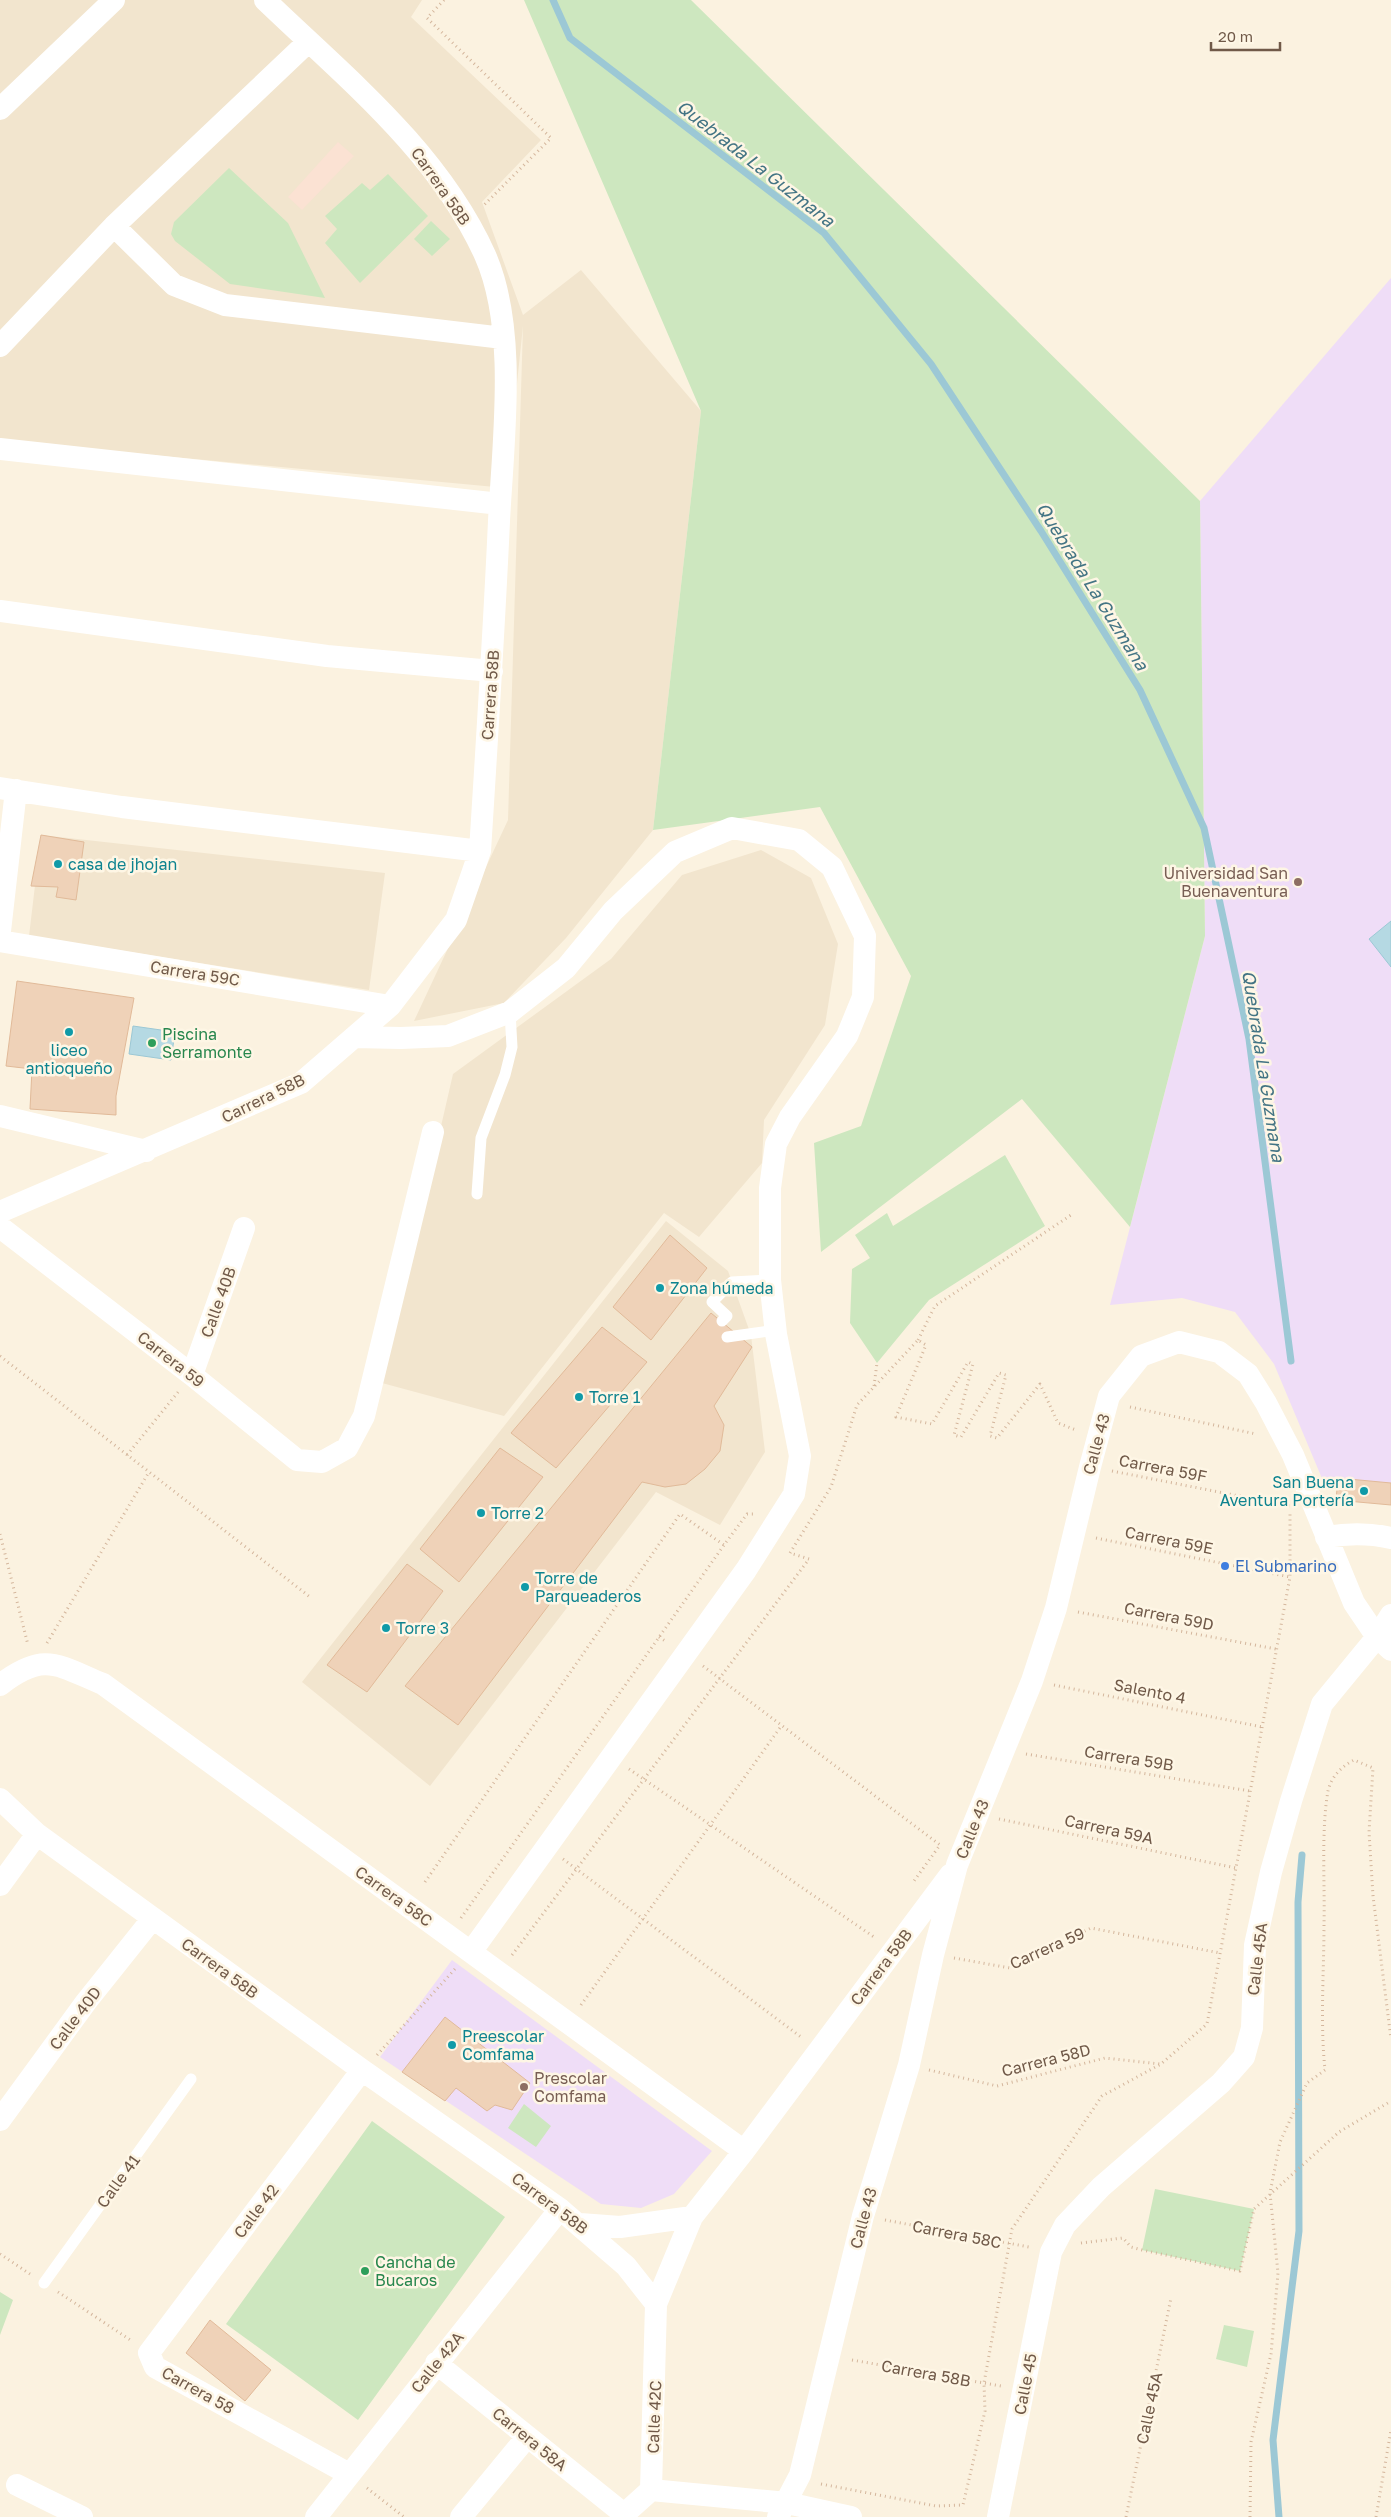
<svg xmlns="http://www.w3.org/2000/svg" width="1391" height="2517" font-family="'Golos Text',sans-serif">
  <rect width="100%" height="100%" fill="#fbf2e0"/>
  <!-- residential -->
  <path fill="#f2e5ce" d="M0 0H422L411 17 541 140 482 202 523 315 581 270 701 411 653 830 566 938 504 1003 414 1021 508 820 523 326 506 488 0 441Z
    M41 835 385 873 369 990 29 936Z
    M761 850 811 878 838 944 825 1025 764 1120 762 1163 699 1237 664 1213 504 1416 382 1383 453 1074 611 959 682 875Z
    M666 1221 728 1271 751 1335 765 1452 720 1525 656 1492 430 1786 302 1682Z"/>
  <!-- commercial -->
  <path fill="#fbe2d3" d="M338 142 354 156 302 210 288 197Z"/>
  <!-- education -->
  <path fill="#efddf7" d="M1391 278V1495L1326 1488 1274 1364 1235 1312 1182 1298 1110 1305 1205 936 1200 501Z
    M452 1960 712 2151 674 2194 641 2208 601 2204 380 2057Z"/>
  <!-- green -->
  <path fill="#cde7bf" d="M524 0H691L1200 501 1205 936 1130 1227 1022 1099 821 1252 814 1143 861 1126 911 976 820 807 653 830 701 411Z
    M229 168 288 223 325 298 230 284 175 241 171 234 174 222Z
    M388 174 428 216 360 283 325 243 337 229 325 216 362 183 370 190Z
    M431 221 450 239 432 256 414 239Z
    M1005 1155 1045 1226 929 1300 877 1363 850 1323 852 1269 870 1258 855 1235 887 1213 893 1226Z
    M524 2104 551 2126 536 2147 508 2128Z
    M372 2121 505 2217 358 2420 226 2324Z
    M1155 2189 1254 2209 1240 2271 1142 2250Z
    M0 2292 13 2300 0 2335Z
    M1224 2325 1254 2331 1247 2367 1216 2359Z"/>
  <!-- water -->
  <path fill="#b5d9e3" stroke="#9cc8d5" d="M1391 921V967L1369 939Z
    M133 1026 175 1032 171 1060 129 1054Z"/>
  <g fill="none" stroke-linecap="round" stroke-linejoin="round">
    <!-- stream -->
    <path stroke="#9cc8d5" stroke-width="7" d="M553 0 570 38 824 233 931 364 1041 531 1140 690 1204 828 1249 1039 1291 1361
      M1279 2517 1273 2440 1299 2231 1298 1902 1302 1855"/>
  </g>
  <!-- building -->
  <path fill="#efd2b8" stroke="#e1ba99" d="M41 835 84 842 76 900 56 897 58 887 31 886Z
    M17 981 134 998 116 1096V1115L30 1109 32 1069 6 1066Z
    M670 1235 707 1268 651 1340 613 1307Z
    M711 1313 752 1347 714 1406 724 1425 720 1451 705 1469 686 1484 665 1487 642 1482 458 1725 405 1686Z
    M602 1327 647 1362 556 1468 511 1433Z
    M500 1448 543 1477 459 1582 420 1549Z
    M1338 1478 1391 1483V1505L1336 1500Z
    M407 1564 443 1591 367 1692 327 1665Z
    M445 2017 530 2083 512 2110 495 2105 487 2111 456 2088 445 2101 402 2072Z
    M210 2320 271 2370 245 2401 186 2353Z"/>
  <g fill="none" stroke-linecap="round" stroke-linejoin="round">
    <!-- path -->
    <path stroke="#d4b69c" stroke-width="3" stroke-dasharray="1 4" stroke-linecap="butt" d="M444 0 427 18 551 138 484 205
      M918 1340 935 1306 1071 1215
      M0 1356 310 1597
      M874 1386 877 1363
      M1130 1407 1256 1434
      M127 1455 179 1391
      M1112 1471 1290 1506
      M0 1534 28 1645
      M1096 1538 1290 1577
      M1078 1612 1276 1649
      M659 1637 667 1642
      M47 1643 149 1472
      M703 1666 940 1845 914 1881
      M1054 1685 1262 1727
      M1026 1754 1250 1791
      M629 1769 874 1937
      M999 1819 1236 1868
      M563 1859 801 2037
      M425 1882 680 1514 724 1545 747 1514H754
      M461 1918 724 1545
      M512 1955 809 1559 790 1553 831 1487 857 1405 918 1340 926 1345 896 1417 932 1424 968 1362 973 1364 954 1435 961 1437 999 1373 1006 1375 990 1436 997 1438 1040 1384 1058 1423 1076 1430
      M954 1958 1010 1968 1091 1928 1220 1953
      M581 2005 782 1725
      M377 2055 455 1969
      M929 2070 997 2086 1105 2058 1160 2064
      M885 2220 1029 2247
      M1081 2243 1123 2238 1131 2247 1142 2250 1240 2271 1254 2209 1339 2132 1391 2101
      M0 2254 30 2274
      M58 2292 132 2341
      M852 2360 1001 2386
      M821 2484 936 2506 963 2505 985 2411 984 2383 1012 2229 1102 2096 1161 2064 1207 2024 1290 1577V1512
      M367 2488 404 2517
      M1126 2517 1171 2298
      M1250 2517 1251 2442 1271 2354 1278 2273 1270 2193 1280 2142 1307 2083 1325 2070C1320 2021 1324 1973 1324 1924 1325 1884 1321 1830 1328 1791 1331 1777 1342 1766 1354 1760L1373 1768 1369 1832 1373 1896 1391 2039
      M1376 2517 1391 2430"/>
    <!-- service -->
    <path stroke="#fff" stroke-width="11" d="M477 1194 481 1138 505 1075 512 1047 510 1012
      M722 1321 727 1316 712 1302 732 1282 770 1280
      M727 1337 776 1330
      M44 2283 191 2079"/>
    <!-- minor -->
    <path stroke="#fff" stroke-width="22" d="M0 109 114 0
      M114 226 174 285 225 305 503 338
      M0 346 114 226 308 42
      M0 449 500 504
      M0 611 327 656 492 671
      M0 788 122 807 480 851
      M0 931 16 790
      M0 941 390 1006
      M354 1037 401 1038 448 1036 510 1012 566 968 613 911 675 852 732 828 799 840 832 867 865 936 863 997 847 1036 790 1117 776 1144 770 1188V1280L776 1334 800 1456 794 1494 746 1570 471 1952
      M0 1116 146 1151
      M0 1212 301 1083 390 1006 456 920 480 851C487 741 494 631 499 521 503 441 518 329 485 255 438 151 345 77 265 0
      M0 1227 192 1375 297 1460 322 1462 347 1448 364 1416 433 1132
      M192 1375 244 1228
      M1326 1537C1349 1533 1369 1533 1391 1538
      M0 1685C44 1651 57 1665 103 1684L744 2151
      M0 1799 37 1834 362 2070 560 2209 626 2266 656 2304
      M0 1885 37 1834
      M0 2120 86 2002 153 1918
      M580 2224 620 2227 692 2217
      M436 2363 624 2514
      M349 2474 155 2367 149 2353 362 2070
      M17 2485 82 2517
      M651 2490 787 2503 851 2517
      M316 2517 560 2209
      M461 2517 527 2437
      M621 2517 651 2490 656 2304 692 2217 744 2151 950 1875
      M778 2517 800 2475 863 2216 909 2065 933 1955 957 1865 1032 1681 1056 1608 1090 1467 1109 1396 1141 1356 1179 1342 1219 1352 1248 1374 1266 1403 1293 1455 1354 1603 1377 1637 1391 1650
      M998 2517 1051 2252 1065 2225 1101 2187 1221 2083 1244 2057 1252 2028 1255 1945 1271 1872 1291 1801 1322 1704 1377 1637 1391 1615"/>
  </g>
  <!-- markers -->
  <g fill="#0f9aa8" stroke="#fef6e5" stroke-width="2">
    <circle cx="58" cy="864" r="5"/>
    <circle cx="69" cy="1032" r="5"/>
    <circle cx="660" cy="1288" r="5"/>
    <circle cx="579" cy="1397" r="5"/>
    <circle cx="1364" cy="1491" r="5"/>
    <circle cx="481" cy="1513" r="5"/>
    <circle cx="525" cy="1587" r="5"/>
    <circle cx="386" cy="1628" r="5"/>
    <circle cx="452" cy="2045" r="5"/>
  </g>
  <g fill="#8d6e63" stroke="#fef6e5" stroke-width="2">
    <circle cx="1298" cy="882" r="5"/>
    <circle cx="524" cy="2087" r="5"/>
  </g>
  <g fill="#2e9e5b" stroke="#fef6e5" stroke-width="2">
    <circle cx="152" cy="1043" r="5"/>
    <circle cx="365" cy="2271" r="5"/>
  </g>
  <circle fill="#3f7fe0" stroke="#fef6e5" stroke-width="2" cx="1225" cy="1566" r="5"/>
  <g text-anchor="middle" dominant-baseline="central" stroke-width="5" stroke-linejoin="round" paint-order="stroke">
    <!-- street labels -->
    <g font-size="16" fill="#705948" stroke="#fef6e5">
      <text transform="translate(441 186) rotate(55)">Carrera 58B</text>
      <text transform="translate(490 695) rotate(-86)">Carrera 58B</text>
      <text transform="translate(195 973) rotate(9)">Carrera 59C</text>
      <text transform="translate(263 1098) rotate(-26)">Carrera 58B</text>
      <text transform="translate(218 1302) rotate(-70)">Calle 40B</text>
      <text transform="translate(171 1359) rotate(38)">Carrera 59</text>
      <text transform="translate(1096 1444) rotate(-75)">Calle 43</text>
      <text transform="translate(1163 1468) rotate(11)">Carrera 59F</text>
      <text transform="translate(1169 1540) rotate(11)">Carrera 59E</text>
      <text transform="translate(1169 1616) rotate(11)">Carrera 59D</text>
      <text transform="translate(1150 1691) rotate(11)">Salento 4</text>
      <text transform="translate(1129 1758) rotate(9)">Carrera 59B</text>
      <text transform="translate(972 1829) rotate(-68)">Calle 43</text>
      <text transform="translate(1109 1829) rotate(12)">Carrera 59A</text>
      <text transform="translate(394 1896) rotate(36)">Carrera 58C</text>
      <text transform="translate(1047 1948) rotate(-24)">Carrera 59</text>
      <text transform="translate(1257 1959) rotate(-83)">Calle 45A</text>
      <text transform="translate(881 1967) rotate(-53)">Carrera 58B</text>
      <text transform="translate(220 1968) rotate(36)">Carrera 58B</text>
      <text transform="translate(75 2018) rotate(-53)">Calle 40D</text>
      <text transform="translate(1046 2060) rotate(-14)">Carrera 58D</text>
      <text transform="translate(118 2181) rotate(-54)">Calle 41</text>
      <text transform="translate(550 2203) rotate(37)">Carrera 58B</text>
      <text transform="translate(256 2211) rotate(-53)">Calle 42</text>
      <text transform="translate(863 2218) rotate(-75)">Calle 43</text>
      <text transform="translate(957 2234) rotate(11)">Carrera 58C</text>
      <text transform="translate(437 2362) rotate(-51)">Calle 42A</text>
      <text transform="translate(926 2373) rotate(10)">Carrera 58B</text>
      <text transform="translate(1025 2384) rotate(-79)">Calle 45</text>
      <text transform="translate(198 2390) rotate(29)">Carrera 58</text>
      <text transform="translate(1149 2408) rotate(-78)">Calle 45A</text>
      <text transform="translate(654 2417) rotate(-88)">Calle 42C</text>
      <text transform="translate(530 2439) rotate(39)">Carrera 58A</text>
    </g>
    <!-- culture labels -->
    <g font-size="16" fill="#0d838f" stroke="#fef6e5" text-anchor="start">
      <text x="68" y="864">casa de jhojan</text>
      <text x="69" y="1050" text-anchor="middle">liceo<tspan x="69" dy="18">antioqueño</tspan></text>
      <text x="670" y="1288">Zona húmeda</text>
      <text x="589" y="1397">Torre 1</text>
      <text x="1354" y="1482" text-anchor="end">San Buena<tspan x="1354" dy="18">Aventura Portería</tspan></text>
      <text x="491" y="1513">Torre 2</text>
      <text x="535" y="1578">Torre de<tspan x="535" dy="18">Parqueaderos</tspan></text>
      <text x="396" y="1628">Torre 3</text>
      <text x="462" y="2036">Preescolar<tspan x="462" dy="18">Comfama</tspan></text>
    </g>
    <!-- education labels -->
    <g font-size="16" fill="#785e54" stroke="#fef6e5" text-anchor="end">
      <text x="1288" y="873">Universidad San<tspan x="1288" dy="18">Buenaventura</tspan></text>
      <text x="534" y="2078" text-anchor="start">Prescolar<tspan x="534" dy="18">Comfama</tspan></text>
    </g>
    <!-- leisure labels -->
    <g font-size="16" fill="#27864d" stroke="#fef6e5" text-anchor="start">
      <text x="162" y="1034">Piscina<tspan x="162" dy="18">Serramonte</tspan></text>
      <text x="375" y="2262">Cancha de<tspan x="375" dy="18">Bucaros</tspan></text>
    </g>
    <!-- shop labels -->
    <g font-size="16" fill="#366cbe" stroke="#fef6e5" text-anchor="start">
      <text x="1235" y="1566">El Submarino</text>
    </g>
    <!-- water labels -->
    <g font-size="18" font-style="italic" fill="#437484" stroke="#fef6e5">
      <text transform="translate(756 163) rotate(38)">Quebrada La Guzmana</text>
      <text transform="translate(1093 586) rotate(58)">Quebrada La Guzmana</text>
      <text transform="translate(1264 1066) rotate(81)">Quebrada La Guzmana</text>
    </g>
  </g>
  <!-- scale -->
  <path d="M1211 42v8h69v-8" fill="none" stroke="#705948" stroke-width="2.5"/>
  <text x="1218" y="42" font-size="15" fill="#705948" stroke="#fef6e5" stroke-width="4" paint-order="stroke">20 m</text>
</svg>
